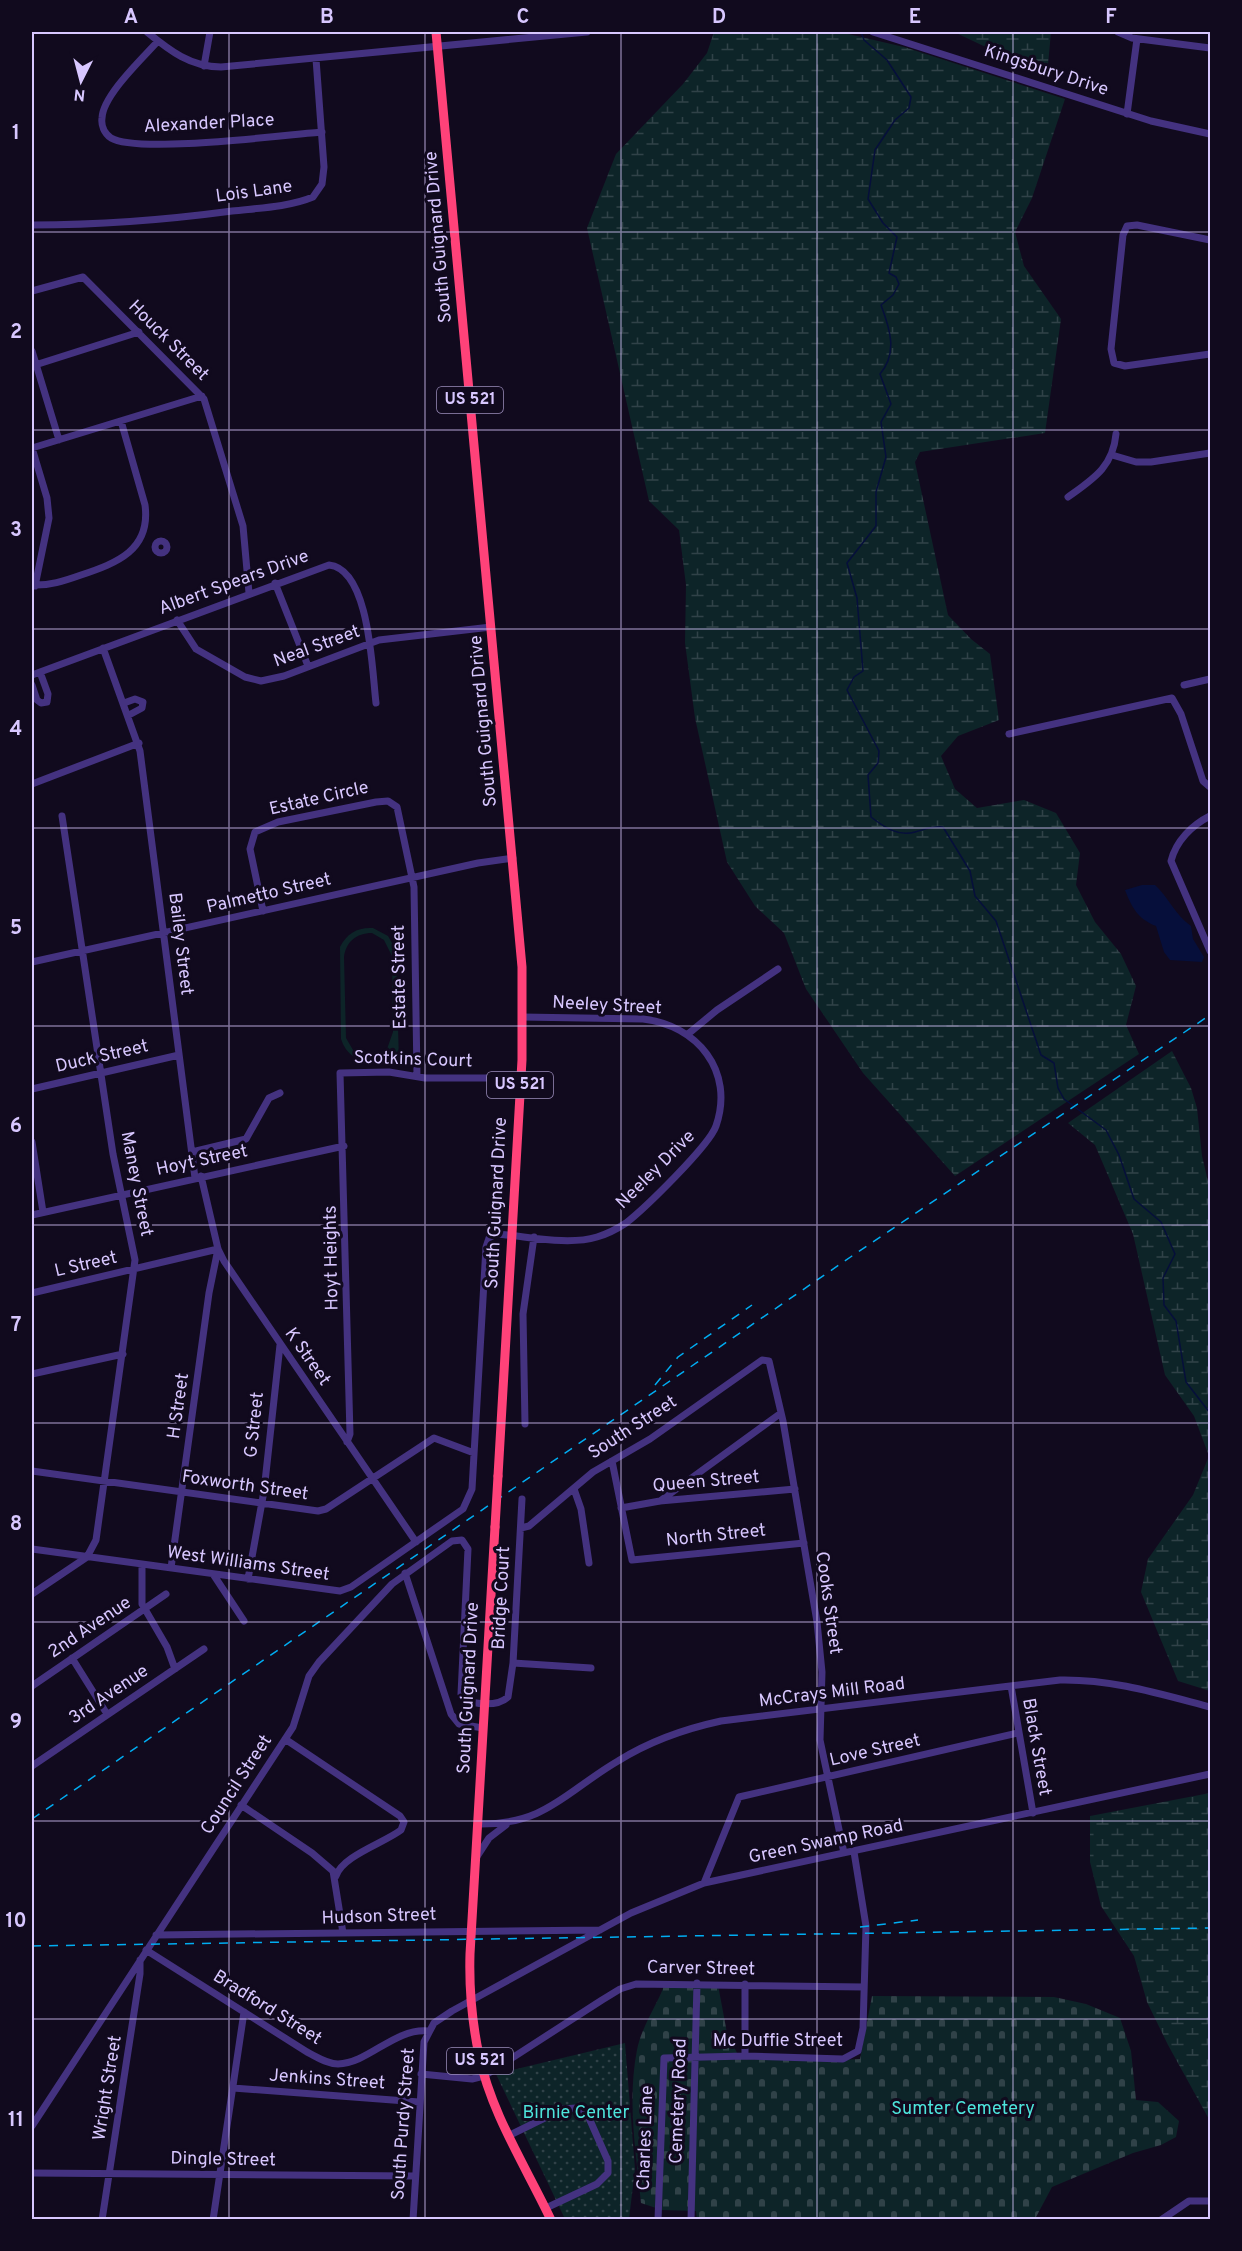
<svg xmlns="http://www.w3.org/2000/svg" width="1242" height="2251" font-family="Overpass,sans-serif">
  <defs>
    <pattern id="wetland-marsh" width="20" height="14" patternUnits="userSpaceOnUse" patternTransform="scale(1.5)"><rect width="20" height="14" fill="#0d2428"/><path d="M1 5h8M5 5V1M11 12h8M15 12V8" fill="none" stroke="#304248"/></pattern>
    <pattern id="cemetery-stones" width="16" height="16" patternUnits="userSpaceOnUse" patternTransform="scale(1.5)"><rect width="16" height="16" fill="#0d2428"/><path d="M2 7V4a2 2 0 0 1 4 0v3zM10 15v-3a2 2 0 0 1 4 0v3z" fill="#304248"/></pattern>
    <pattern id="park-dots" width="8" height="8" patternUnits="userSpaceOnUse" patternTransform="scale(1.5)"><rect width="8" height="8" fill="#0d2428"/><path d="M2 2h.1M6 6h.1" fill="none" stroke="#304248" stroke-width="1.8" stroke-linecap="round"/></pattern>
  </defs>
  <rect width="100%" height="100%" fill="#110a1e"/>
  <!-- wetland -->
  <path fill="url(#wetland-marsh)" d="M714 32 844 33 904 47 1065 99 1032 198 1015 232 1024 266 1061 319 1045 433 920 452 915 462 948 615 971 639 990 654 999 720 958 736 941 756 955 789 977 808 1024 800 1056 813 1080 853 1076 885 1095 922 1121 954 1136 986 1126 1025 1139 1054 955 1176 863 1073 806 989 784 933 755 906 727 862 695 718 685 643 686 585 679 530 649 501 587 228 616 154 683 84 707 53Z
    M951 32H1051L1047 76 954 32Z
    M1172 1051 1191 1088 1197 1108 1202 1156 1210 1190V1691L1178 1681 1141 1592 1148 1559 1193 1495 1209 1456 1194 1416 1165 1375 1133 1234 1095 1145 1068 1123Z
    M1210 1793V2121L1168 2045 1147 2002 1134 1956 1101 1906 1090 1862V1816Z"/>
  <!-- cemetery -->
  <path fill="url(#cemetery-stones)" d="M718 1985 727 2033 740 2059 823 2061 860 2059 872 1996 1054 1997 1086 2004 1120 2018 1131 2051 1136 2100 1158 2102 1179 2121 1176 2137 1161 2145 1133 2153 1052 2187 1035 2219 697 2220 696 2211 662 2210 641 2203C636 2152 627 2101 637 2050 641 2028 656 2007 664 1986Z"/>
  <!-- park -->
  <path fill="url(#park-dots)" d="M625 2043 635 2169 629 2219H565L496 2074Z"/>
  <!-- pitch -->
  <path fill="#0d2428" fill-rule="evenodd" d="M373 928 388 936 396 950 399 1063H394L393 1050C376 1069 349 1064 341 1039L340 947C347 933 358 927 373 928ZM372 933 384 940 392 956 393 1032 387 1049 370 1057 353 1050 346 1038 344 957C346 942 356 933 372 933Z"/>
  <!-- water -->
  <path fill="#060f3b" d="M1142 885H1155C1169 898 1175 915 1191 926L1193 939 1204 957 1202 962 1170 960 1164 952 1156 926C1138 919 1132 908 1125 890Z"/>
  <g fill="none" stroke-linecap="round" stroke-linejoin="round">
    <!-- stream -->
    <path stroke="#060f3b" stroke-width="1.5" d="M861 32 864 40 887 60 911 97 909 108 895 120 875 150 868 199 883 223 897 237 889 273 896 277 899 284 893 295 881 305C890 329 898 353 880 374L891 404 881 422 886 457 876 492V526L847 563 857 598 863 671 854 677 847 690 879 751 878 763 868 775 871 817C884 827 898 837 915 832 926 829 932 826 943 827L970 871 975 896 996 921 1041 1055 1054 1063 1058 1088 1064 1099 1106 1130 1119 1155 1134 1199 1161 1222 1175 1254 1163 1278 1164 1305 1176 1321 1186 1382 1210 1413"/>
    <!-- minor -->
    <path stroke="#443280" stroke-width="7" d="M147 32C170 51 191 67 221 67L587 32
      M873 32 1151 121 1210 134
      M1118 32 1132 38 1210 48
      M158 41C143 58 103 95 102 118 101 125 104 133 111 138 137 154 284 135 322 132
      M204 66 210 32
      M1127 114 1137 39
      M32 225C99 225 165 220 232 211 259 208 289 207 313 197L322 184 324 167 316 59
      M1210 240 1137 225 1127 226 1123 235 1111 349 1114 363 1125 366 1210 354
      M32 291 83 277 204 399 243 526 249 593
      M32 351 59 440
      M32 366 139 332
      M32 448 202 396
      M32 448 47 498 49 518 35 586
      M1112 455 1136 462H1151L1210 453
      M1068 497C1093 479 1113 467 1116 434
      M155 547a6 6 0 1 1 12 0a6 6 0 1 1-12 0Z
      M275 583 308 666
      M32 585C49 586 64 581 81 575 117 563 151 550 145 505L121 421
      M177 620 196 649 245 677 261 681 284 676 379 640 491 627
      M103 648 140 751 195 1178
      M32 675 329 565C370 569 372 671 376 703
      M32 685 37 700 41 703 47 702 48 694 40 672
      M1184 685 1210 679
      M124 703 135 699 143 702 142 708 129 715
      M1009 734 1172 698 1181 714 1203 781 1210 787
      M32 784 139 743
      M1210 816C1192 825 1176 841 1171 861L1210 951
      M263 911 250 849 255 832 278 822 376 802 388 801 397 807 414 887 417 1076
      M32 962 478 863 513 858
      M688 1034 717 1010 778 969
      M32 1089 179 1055
      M32 1142 43 1212
      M192 1152 246 1139 269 1098 280 1093
      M201 1176 218 1249 224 1261 416 1542
      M32 1215 344 1146
      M32 1293 218 1249
      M32 1374 123 1354
      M525 1424 523 1314 534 1237
      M347 1442 350 1434 340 1073 389 1072 425 1078H521
      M612 1461 632 1560 804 1543
      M32 1471 318 1511 326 1509 434 1438 474 1453
      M574 1489 581 1509 589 1563
      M660 1501 781 1413
      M621 1508 660 1501 795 1489
      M521 1528 529 1526 593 1472 650 1439 762 1360 769 1361 783 1421 817 1622 822 1672 820 1740 844 1853
      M32 1549 340 1591 351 1587 463 1509 472 1489 486 1247 489 1238 496 1234C527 1236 567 1246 597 1237 607 1234 617 1229 626 1223 644 1209 709 1146 716 1126 735 1071 697 1025 643 1019L522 1017
      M142 1564V1604L167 1647 175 1669
      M171 1568 209 1293 218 1249
      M405 1573 451 1714 459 1724 483 1728
      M213 1574 244 1621
      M248 1579 264 1491 280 1345
      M32 1594 87 1557 96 1540 135 1260 113 1154 62 816
      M72 1658 107 1714
      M513 1663 591 1668
      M32 1686 166 1594
      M1011 1686 1033 1813
      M285 1739 400 1816 404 1822 401 1830C384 1843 342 1856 336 1876
      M32 1766 204 1649
      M241 1805 312 1853 333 1871 343 1933
      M478 1824C546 1825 565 1792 618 1761 650 1741 684 1729 721 1721L1060 1680C1112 1679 1160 1694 1210 1707
      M476 1858 489 1838 506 1825
      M704 1883 739 1797 1018 1733
      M156 1935 600 1930
      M146 1950 307 2052C317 2057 327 2064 338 2064 369 2063 394 2028 428 2031
      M745 2056V1984
      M421 2074 472 2079 484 2076 602 2000 620 1989 636 1984 864 1987
      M233 2088 419 2102
      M32 2126 293 1727 309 1676 319 1662 392 1584 452 1541 462 1540 468 1549 461 1694C469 1706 497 1707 508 1697L513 1663 522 1499
      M510 2135 563 2109 576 2108 589 2118 608 2161V2173L597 2184 546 2208
      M32 2173 414 2176
      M102 2220 140 1974V1960
      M213 2220 244 2012
      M413 2220 424 2042 434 2023 452 2011 631 1913 704 1883 1210 1774
      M658 2220 664 2058 745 2056 843 2059 858 2051 863 2028 866 1926 854 1852
      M691 2220 697 1983
      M1161 2220 1189 2201H1210"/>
    <!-- highway -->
    <path stroke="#ff4279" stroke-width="9" d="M436 32 522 967V1060L498 1476
      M495 1527 470 1954C469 1988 472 2022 479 2055 491 2113 526 2167 551 2220"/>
    <!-- rail -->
    <path stroke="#00adf2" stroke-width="1.5" stroke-dasharray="9 8" stroke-linecap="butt" d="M655 1385 678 1357 752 1305
      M32 1819 852 1256 1210 1015
      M860 1927 918 1920
      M32 1946 1210 1928"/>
    <!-- highway-bridge -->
    <path stroke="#ff4279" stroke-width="9" d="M495 1527 498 1476"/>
  </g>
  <!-- grid -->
  <path fill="none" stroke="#d8c7ff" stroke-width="1.5" stroke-opacity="0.55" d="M229 32V2220M425 32V2220M621 32V2220M817 32V2220M1013 32V2220M32 232H1210M32 430H1210M32 629H1210M32 828H1210M32 1026H1210M32 1225H1210M32 1423H1210M32 1622H1210M32 1821H1210M32 2019H1210"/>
  <g text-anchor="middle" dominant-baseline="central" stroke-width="6" stroke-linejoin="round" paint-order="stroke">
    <!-- shield labels -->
    <g fill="#110a1e" stroke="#9c8ebc" stroke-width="1.5">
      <rect x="437" y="387" width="66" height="26" rx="4.5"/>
      <rect x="487" y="1072" width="66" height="26" rx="4.5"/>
      <rect x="447" y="2048" width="66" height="26" rx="4.5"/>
    </g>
    <g font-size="16" font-weight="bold" fill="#d8c7ff">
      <text x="470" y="400">US 521</text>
      <text x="520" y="1085">US 521</text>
      <text x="480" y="2061">US 521</text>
    </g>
    <!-- street labels -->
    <g font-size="18" fill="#d8c7ff" stroke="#110a1e">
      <text transform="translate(1046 71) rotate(18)">Kingsbury Drive</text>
      <text transform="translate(209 124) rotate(-3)">Alexander Place</text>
      <text transform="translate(254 192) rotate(-8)">Lois Lane</text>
      <text transform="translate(439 237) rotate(-95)">South Guignard Drive</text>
      <text transform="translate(168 341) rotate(45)">Houck Street</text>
      <text transform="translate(234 583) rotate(-20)">Albert Spears Drive</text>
      <text transform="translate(317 647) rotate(-20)">Neal Street</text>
      <text transform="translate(484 721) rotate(-95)">South Guignard Drive</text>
      <text transform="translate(319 799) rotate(-13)">Estate Circle</text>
      <text transform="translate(269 894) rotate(-13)">Palmetto Street</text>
      <text transform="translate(180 944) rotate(83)">Bailey Street</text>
      <text transform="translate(400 977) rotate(-91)">Estate Street</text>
      <text transform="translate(607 1006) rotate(3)">Neeley Street</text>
      <text transform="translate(102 1057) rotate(-13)">Duck Street</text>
      <text transform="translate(413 1060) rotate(2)">Scotkins Court</text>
      <text transform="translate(202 1161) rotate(-12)">Hoyt Street</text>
      <text transform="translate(656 1170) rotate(-45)">Neeley Drive</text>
      <text transform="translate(136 1184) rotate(79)">Maney Street</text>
      <text transform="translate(497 1203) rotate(-87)">South Guignard Drive</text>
      <text transform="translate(332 1258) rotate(-91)">Hoyt Heights</text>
      <text transform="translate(86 1265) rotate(-13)">L Street</text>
      <text transform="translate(307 1357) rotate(55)">K Street</text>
      <text transform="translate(179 1406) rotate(-82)">H Street</text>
      <text transform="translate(255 1425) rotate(-84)">G Street</text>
      <text transform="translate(633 1428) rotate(-33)">South Street</text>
      <text transform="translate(706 1482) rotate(-5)">Queen Street</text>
      <text transform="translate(245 1486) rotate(8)">Foxworth Street</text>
      <text transform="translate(716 1536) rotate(-6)">North Street</text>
      <text transform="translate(248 1564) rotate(8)">West Williams Street</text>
      <text transform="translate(502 1598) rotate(-87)">Bridge Court</text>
      <text transform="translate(828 1603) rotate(82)">Cooks Street</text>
      <text transform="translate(90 1628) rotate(-34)">2nd Avenue</text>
      <text transform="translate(469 1688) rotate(-87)">South Guignard Drive</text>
      <text transform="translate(832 1693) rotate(-7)">McCrays Mill Road</text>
      <text transform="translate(109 1695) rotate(-34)">3rd Avenue</text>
      <text transform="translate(1036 1747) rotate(80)">Black Street</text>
      <text transform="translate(875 1751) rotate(-13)">Love Street</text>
      <text transform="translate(237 1785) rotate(-57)">Council Street</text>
      <text transform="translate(826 1842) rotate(-12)">Green Swamp Road</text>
      <text transform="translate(379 1917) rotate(-2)">Hudson Street</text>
      <text transform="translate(701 1969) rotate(1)">Carver Street</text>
      <text transform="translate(267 2008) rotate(32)">Bradford Street</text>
      <text x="778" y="2041">Mc Duffie Street</text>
      <text transform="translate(327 2080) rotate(4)">Jenkins Street</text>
      <text transform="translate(108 2088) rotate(-81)">Wright Street</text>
      <text transform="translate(679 2101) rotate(-88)">Cemetery Road</text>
      <text transform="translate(404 2124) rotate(-86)">South Purdy Street</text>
      <text transform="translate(646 2138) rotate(-88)">Charles Lane</text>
      <text transform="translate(223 2160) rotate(1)">Dingle Street</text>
    </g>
    <!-- park labels -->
    <g font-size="18" fill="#4de5dc" stroke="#110a1e">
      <text x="963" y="2109">Sumter Cemetery</text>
      <text x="576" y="2113">Birnie Center</text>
    </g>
  </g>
  <!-- border -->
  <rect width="1242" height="2251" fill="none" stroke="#110a1e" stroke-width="66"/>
  <!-- north arrow -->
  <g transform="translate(81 81) rotate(186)" stroke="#110a1e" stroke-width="4.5" paint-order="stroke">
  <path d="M0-4.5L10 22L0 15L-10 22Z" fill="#d8c7ff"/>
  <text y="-9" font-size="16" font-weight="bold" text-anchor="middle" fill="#d8c7ff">N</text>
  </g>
  <rect x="33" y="33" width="1176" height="2185" fill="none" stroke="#d8c7ff" stroke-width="2"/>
  <g font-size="20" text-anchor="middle" font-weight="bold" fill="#d8c7ff">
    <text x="131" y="23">A</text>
    <text x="327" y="23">B</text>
    <text x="523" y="23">C</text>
    <text x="719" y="23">D</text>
    <text x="915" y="23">E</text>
    <text x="1111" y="23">F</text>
    <text x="16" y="139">1</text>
    <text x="16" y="338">2</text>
    <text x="16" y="536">3</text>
    <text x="16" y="735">4</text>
    <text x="16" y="934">5</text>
    <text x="16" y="1132">6</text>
    <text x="16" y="1331">7</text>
    <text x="16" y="1530">8</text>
    <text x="16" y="1728">9</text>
    <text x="16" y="1927">10</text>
    <text x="16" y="2126">11</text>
  </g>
</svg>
